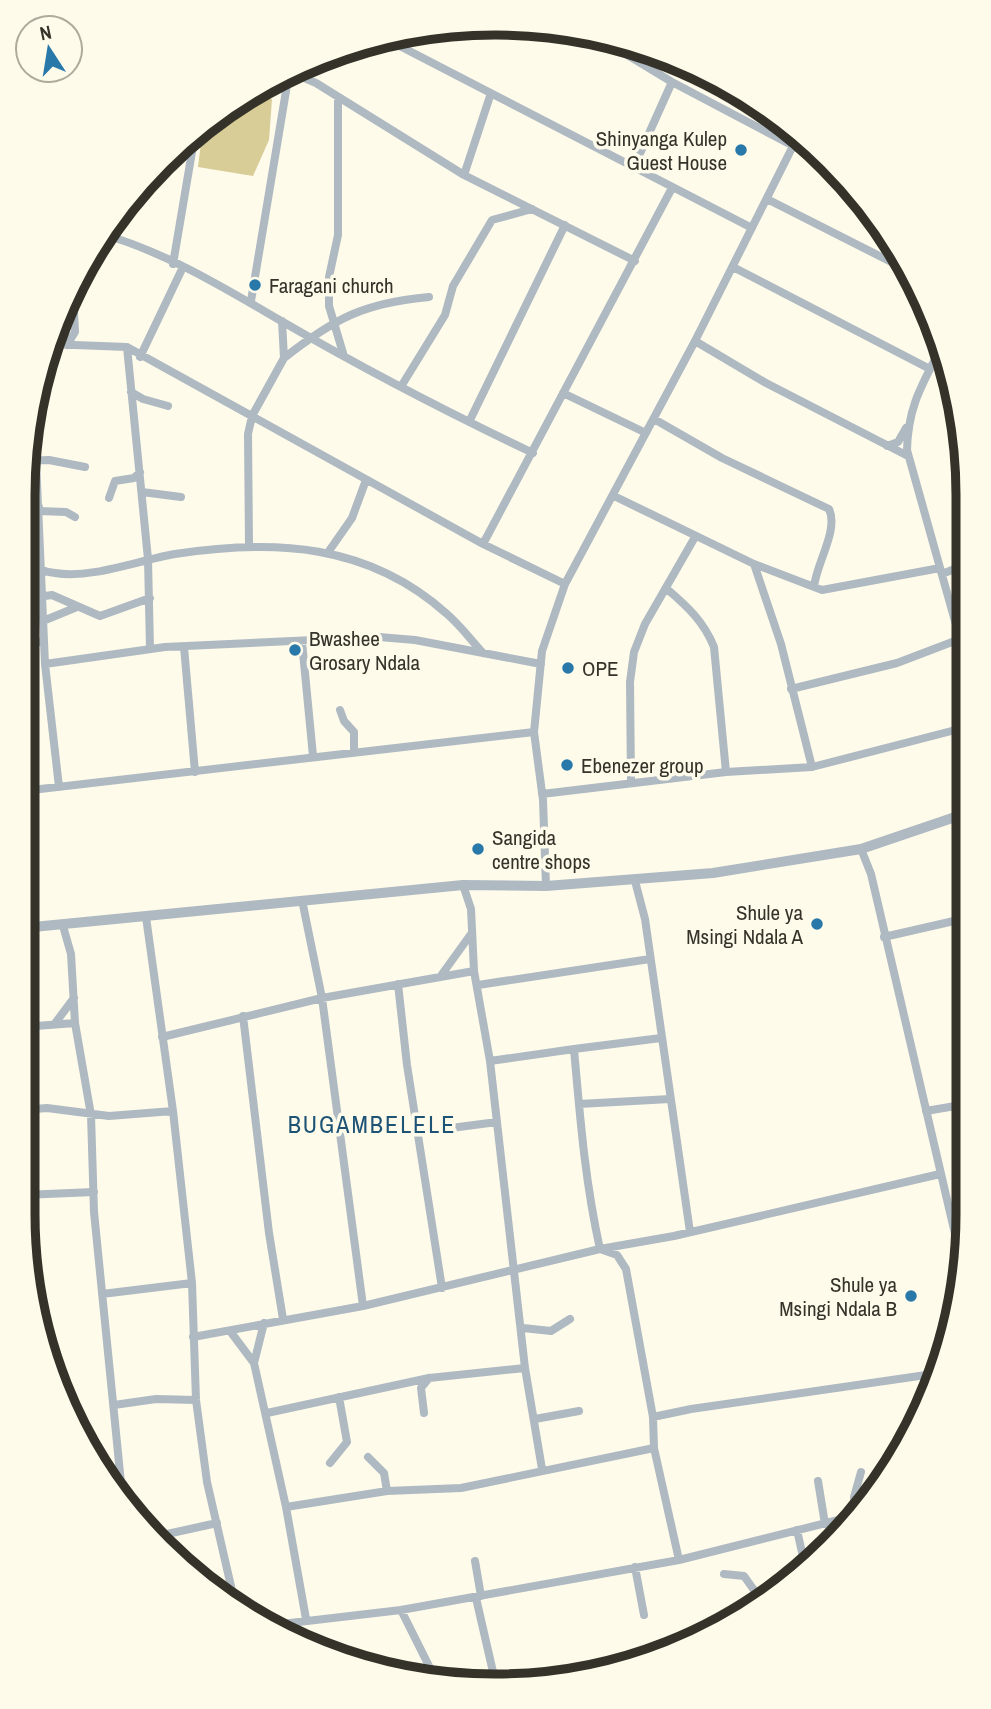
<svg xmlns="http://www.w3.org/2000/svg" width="991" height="1709" font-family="'Archivo Narrow',sans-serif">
  <rect width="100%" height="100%" fill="#fefbeb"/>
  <!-- green -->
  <path fill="#d8cc97" d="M247 95 272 99 269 140 253 176 198 167 203 127Z"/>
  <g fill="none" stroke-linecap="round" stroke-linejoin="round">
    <!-- minor -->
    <path stroke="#afb9c1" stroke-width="8" d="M591 33 672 82 835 168
      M396 34 392 42 752 228
      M290 72 316 83 464 175 635 261
      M338 97V235L329 277V306L343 353
      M633 169 672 82
      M464 175 491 93
      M767 199 911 272
      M102 234C166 252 226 289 283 322 364 369 449 413 533 453
      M110 237 113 220
      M173 264 195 134
      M733 267 930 369
      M251 301 289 73
      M695 341 766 383 908 456
      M48 344 127 347 483 544 565 584
      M943 344C923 383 908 405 907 450L967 664
      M67 345 75 332 73 292
      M127 347 148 559 150 649
      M140 357 183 267
      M284 358C335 318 364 303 429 297
      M402 385 445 315 453 286 492 220 532 209
      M131 392 143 399 168 406
      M563 393 646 433
      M34 414 45 664 59 787
      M654 419 722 458 829 509C839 530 816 564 814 587
      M469 422 565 225
      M887 446 898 442 906 428
      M24 461 49 460 85 467
      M142 492 181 497
      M614 496 754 564 822 590 940 568
      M109 498 115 481 134 478 140 472
      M24 509 39 507
      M39 511 66 512 75 517
      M24 526 39 531
      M483 544 672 188
      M249 545 248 434 252 416 284 358 282 321
      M329 551 352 518 366 480
      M754 564 781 644 812 767
      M24 566C34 567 44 572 55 573 92 579 139 560 175 554 274 539 368 543 447 614 460 625 471 640 483 653
      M942 574 967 564
      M667 589C688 607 704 622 714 647L726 772
      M24 599 52 595 100 616 150 598
      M43 621 77 607
      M302 642 313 756
      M24 645 44 641
      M184 647 195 772
      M45 664 165 647 379 637 415 640 541 664
      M791 689 897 663 960 639
      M340 710 344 721 354 732V752
      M631 783 630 682 634 652 645 624 695 537
      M23 791 534 732
      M542 794 726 772 812 767 967 727
      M861 849 871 874 963 1268
      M635 881 645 919 690 1232
      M546 886 543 800 534 732 542 651 565 584 695 341 798 136
      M302 900 322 998 363 1306
      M146 917 173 1111 192 1283 196 1400 207 1482 236 1608
      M63 926 71 954 75 1023 91 1115 94 1212 123 1503
      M884 937 967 918
      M440 977 471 934
      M398 984 407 1065 442 1288
      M478 985 650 959
      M243 1016 269 1233 283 1319
      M56 1022 74 998
      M23 1027 75 1023
      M162 1037 322 998 474 971
      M574 1049 661 1038
      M490 1061 574 1049C580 1117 585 1182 600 1249L617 1255 626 1269 653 1417 654 1448 679 1560
      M579 1104 670 1099
      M23 1110 47 1108 109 1116 173 1111
      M926 1111 967 1104
      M451 1128 497 1122
      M23 1195 94 1192
      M102 1294 192 1283
      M523 1328 551 1331 570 1319
      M230 1331 254 1363 286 1507 306 1619
      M193 1337 363 1306 600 1249 674 1236 940 1174
      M254 1363 264 1323
      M525 1368 542 1469
      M114 1405 156 1399 196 1400
      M267 1413 429 1378 525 1368 490 1061 474 971 471 909 463 885
      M424 1413 421 1388 429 1378
      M653 1417 691 1409 940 1373
      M535 1419 579 1411
      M368 1457 384 1473 387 1491
      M330 1463 347 1442 339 1397
      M818 1481 825 1524
      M286 1507 387 1491 461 1488 654 1448
      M855 1512 854 1497 861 1472
      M797 1530 805 1566
      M158 1536 217 1523
      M475 1561 481 1596
      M635 1567 644 1615
      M724 1574 744 1576 761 1600
      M476 1598 493 1672
      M401 1610 434 1676
      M273 1625 401 1610 679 1560 850 1517"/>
    <!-- tertiary -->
    <path stroke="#afb9c1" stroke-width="10" d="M23 928 463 885 546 886 713 873 861 849 967 813"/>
  </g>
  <!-- markers -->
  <g fill="#2878a9" stroke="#fefbeb" stroke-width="2.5">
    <circle cx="741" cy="150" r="7"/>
    <circle cx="255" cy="285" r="7"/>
    <circle cx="295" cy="650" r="7"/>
    <circle cx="568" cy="668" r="7"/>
    <circle cx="567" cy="765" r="7"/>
    <circle cx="478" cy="849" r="7"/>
    <circle cx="817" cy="924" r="7"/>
    <circle cx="911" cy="1296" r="7"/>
  </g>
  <g text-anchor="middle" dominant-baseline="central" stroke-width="7" stroke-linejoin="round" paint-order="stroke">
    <!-- poi labels -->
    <g font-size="21" fill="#353329" stroke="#fefbeb" text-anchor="start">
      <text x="727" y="138" text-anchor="end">Shinyanga Kulep<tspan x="727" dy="24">Guest House</tspan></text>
      <text x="269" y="285">Faragani church</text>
      <text x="309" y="638">Bwashee<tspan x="309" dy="24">Grosary Ndala</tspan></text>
      <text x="582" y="668">OPE</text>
      <text x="581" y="765">Ebenezer group</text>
      <text x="492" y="837">Sangida<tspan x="492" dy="24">centre shops</tspan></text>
      <text x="803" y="912" text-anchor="end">Shule ya<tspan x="803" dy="24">Msingi Ndala A</tspan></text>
      <text x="897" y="1284" text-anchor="end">Shule ya<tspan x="897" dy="24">Msingi Ndala B</tspan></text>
    </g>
    <!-- quarter labels -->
    <g font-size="24" letter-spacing="2" fill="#1d5375" stroke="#fefbeb">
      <text x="372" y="1124">BUGAMBELELE</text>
    </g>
  </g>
  <!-- crop -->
  <path d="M0 0H991V1709H0ZM495 35H496A460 460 0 0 1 956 495V1214A460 460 0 0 1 496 1674H495A460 460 0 0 1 35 1214V495A460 460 0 0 1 495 35Z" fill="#fefbeb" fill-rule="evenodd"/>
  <path fill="none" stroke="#353329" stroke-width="9" d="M495 35H496A460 460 0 0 1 956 495V1214A460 460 0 0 1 496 1674H495A460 460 0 0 1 35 1214V495A460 460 0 0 1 495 35Z"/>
  <!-- north arrow -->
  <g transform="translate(49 49) rotate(348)"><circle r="33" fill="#fefbeb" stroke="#aeab9d" stroke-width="2"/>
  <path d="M0-5L12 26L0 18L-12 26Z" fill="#2878a9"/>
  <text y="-10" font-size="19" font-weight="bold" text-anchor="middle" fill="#353329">N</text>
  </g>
</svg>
